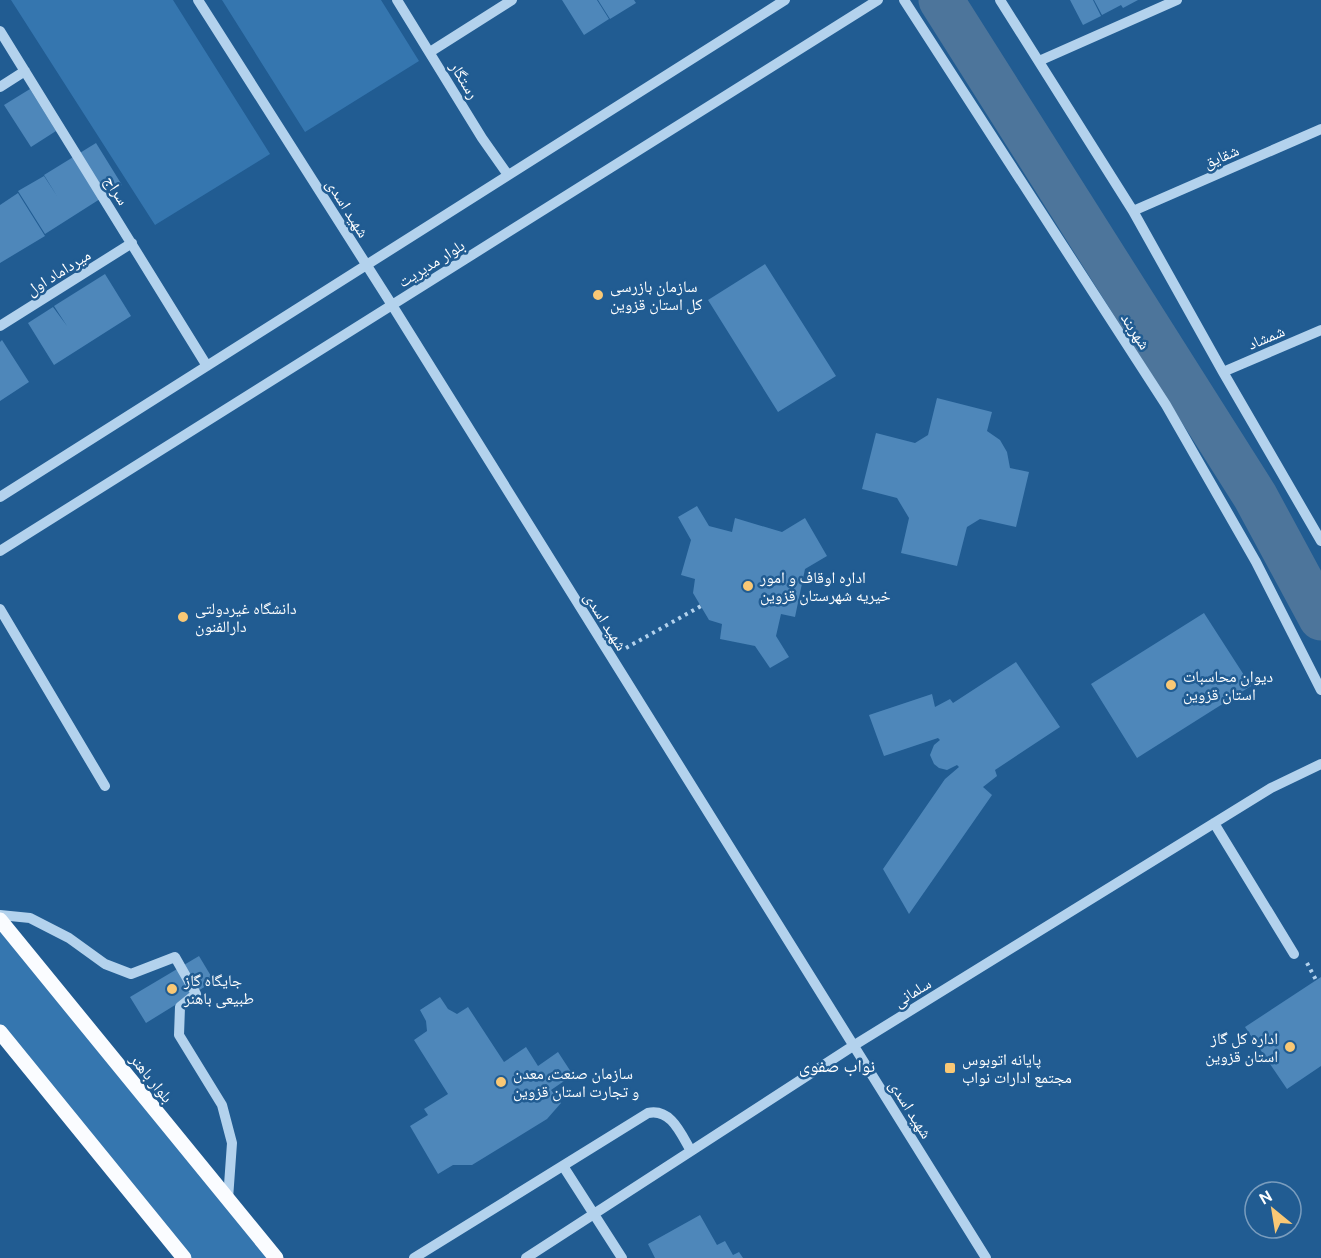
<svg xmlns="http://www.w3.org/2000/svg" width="1321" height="1258" font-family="Ubuntu,'Noto Naskh Arabic',sans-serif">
  <rect width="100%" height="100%" fill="#215c92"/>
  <!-- green -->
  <path fill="#3576af" d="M11 0H173L270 154 155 225Z
    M222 0H381L419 61 305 132Z
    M0 920 276 1258H184L0 1032Z"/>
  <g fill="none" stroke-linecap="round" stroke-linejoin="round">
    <!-- river -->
    <path stroke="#4d759b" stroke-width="45" d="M941 0 1255 496 1321 618"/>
  </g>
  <!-- building -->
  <path fill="#4e87ba" d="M562 0H597L609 19 584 35Z
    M598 0H634L636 3 610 19Z
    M1070 0H1093L1101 16 1083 25Z
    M1094 0H1138L1123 8 1121 5 1102 15Z
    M30 89 56 131 31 147 4 105Z
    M96 143 122 185 45 234 18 191 44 176 57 196 44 175Z
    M18 193 45 236 0 263V205Z
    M765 264 836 376 778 412 708 300Z
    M105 274 131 316 54 365 28 323 53 307 67 326 54 306Z
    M2 340 29 382 0 401V342Z
    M937 398 992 412 987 431 1000 440 1007 452 1010 468 1029 472 1016 527 980 519 967 527 957 566 901 553 909 518 897 498 862 489 876 433 915 443 928 435Z
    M697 506 709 526 732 532 735 518 782 532 805 518 827 556 805 569 795 617 781 614 776 636 789 657 770 668 755 646 720 639 722 624 709 620 693 593 695 579 681 575 691 540 678 517Z
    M1204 613 1251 686 1137 758 1091 684Z
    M1016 662 1060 727 995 770 997 776 983 787 992 795 909 914 883 869 945 779 959 767 957 765 947 770 939 768 934 764 930 755 934 745 940 740 938 738 884 756 869 715 932 694 935 707 950 699 953 703Z
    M199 956 214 981 146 1023 130 997Z
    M1321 977V1066L1287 1089 1245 1027Z
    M440 997 448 1009 457 1014 468 1007 504 1062 526 1047 538 1066 558 1052 573 1075 551 1090 561 1103 547 1119 472 1165H453L438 1174 410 1126 428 1115 424 1109 448 1094 414 1040 427 1031 426 1021 420 1010Z
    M700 1215 717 1245 725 1241 733 1255 739 1252 743 1258H655L648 1244Z"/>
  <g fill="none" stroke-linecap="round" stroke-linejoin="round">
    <!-- path -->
    <path stroke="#b3d2ed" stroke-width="4" stroke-dasharray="3 4.5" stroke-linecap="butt" d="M626 648 701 606
      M1307 963 1316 980"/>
    <!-- minor -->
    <path stroke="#b3d2ed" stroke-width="10" d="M198 0 392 305 986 1258
      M397 0 482 138 508 175
      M904 0 1166 405 1256 562 1321 690
      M1000 0 1133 211 1223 372 1321 541
      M0 31 207 366
      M430 52 512 0
      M1039 61 1177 0
      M0 87 25 71
      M1133 211 1321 129
      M0 326 132 243
      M1223 372 1321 330
      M0 497 785 0
      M0 551 878 0
      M0 609 105 786
      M1214 823 1294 954
      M0 915 30 918 69 938 105 964 131 974 175 957 196 994 180 1007 179 1035 222 1105 232 1143 228 1199
      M563 1166 622 1258
      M414 1258 648 1113C671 1108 681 1134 691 1151
      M526 1258 853 1046 1271 788 1321 764"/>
    <!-- major -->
    <path stroke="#fafcff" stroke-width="15" d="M0 920 276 1258
      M0 1032 184 1258"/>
  </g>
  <!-- markers -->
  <g fill="#f9c875" stroke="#215c92" stroke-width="2">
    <circle cx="598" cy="295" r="6"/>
    <circle cx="748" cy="586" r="6"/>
    <circle cx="183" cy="617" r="6"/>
    <circle cx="1171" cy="685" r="6"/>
    <circle cx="172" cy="989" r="6"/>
    <circle cx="1290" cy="1047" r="6"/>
    <rect x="944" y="1062" width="12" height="12" rx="3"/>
    <circle cx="501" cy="1082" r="6"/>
  </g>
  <g text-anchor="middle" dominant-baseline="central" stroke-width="5" stroke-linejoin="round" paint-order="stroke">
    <!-- street labels -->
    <g font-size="16" fill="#fff" stroke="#215c92">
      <text transform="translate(465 80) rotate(59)">رستگار</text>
      <text transform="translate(1221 156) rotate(-23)">شقایق</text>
      <text transform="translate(117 190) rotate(58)">سراج</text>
      <text transform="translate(348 208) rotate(58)">شهید اسدی</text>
      <text transform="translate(431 263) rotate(-32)">بلوار مدیریت</text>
      <text transform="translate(58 272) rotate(-32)">میرداماد اول</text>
      <text transform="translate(1136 331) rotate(57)">شهربند</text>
      <text transform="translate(1266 337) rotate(-23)">شمشاد</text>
      <text transform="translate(606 621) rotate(58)">شهید اسدی</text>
      <text transform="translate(912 992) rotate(-32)">سلمانی</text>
      <text transform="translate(152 1078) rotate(51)">بلوار باهنر</text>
      <text transform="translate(911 1109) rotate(58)">شهید اسدی</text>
    </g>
    <!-- poi labels -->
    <g font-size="16" fill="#fff" stroke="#215c92" text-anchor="start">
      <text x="610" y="286">سازمان بازرسی<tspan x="610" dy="18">کل استان قزوین</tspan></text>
      <text x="760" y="577">اداره اوقاف و امور<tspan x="760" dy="18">خیریه شهرستان قزوین</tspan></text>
      <text x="195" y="608">دانشگاه غیردولتی<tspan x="195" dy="18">دارالفنون</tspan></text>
      <text x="1183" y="676">دیوان محاسبات<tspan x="1183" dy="18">استان قزوین</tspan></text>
      <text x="184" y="980">جایگاه گاز<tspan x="184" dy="18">طبیعی باهنر</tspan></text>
      <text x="1278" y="1038" text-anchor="end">اداره کل گاز<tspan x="1278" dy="18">استان قزوین</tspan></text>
      <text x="962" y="1059">پایانه اتوبوس<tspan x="962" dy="18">مجتمع ادارات نواب</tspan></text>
      <text x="513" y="1073">سازمان صنعت، معدن<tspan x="513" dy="18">و تجارت استان قزوین</tspan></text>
    </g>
    <!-- neighbourhood labels -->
    <g font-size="18" fill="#fff" stroke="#215c92">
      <text x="837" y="1065">نواب صفوی</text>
    </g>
  </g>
  <!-- north arrow -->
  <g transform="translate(1273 1210) rotate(330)"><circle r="28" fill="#215c92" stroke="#7a9dbe" stroke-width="1.5"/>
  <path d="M0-4.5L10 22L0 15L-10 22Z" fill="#f9c875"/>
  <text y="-9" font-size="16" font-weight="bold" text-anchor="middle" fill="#ffffff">N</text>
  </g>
</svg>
